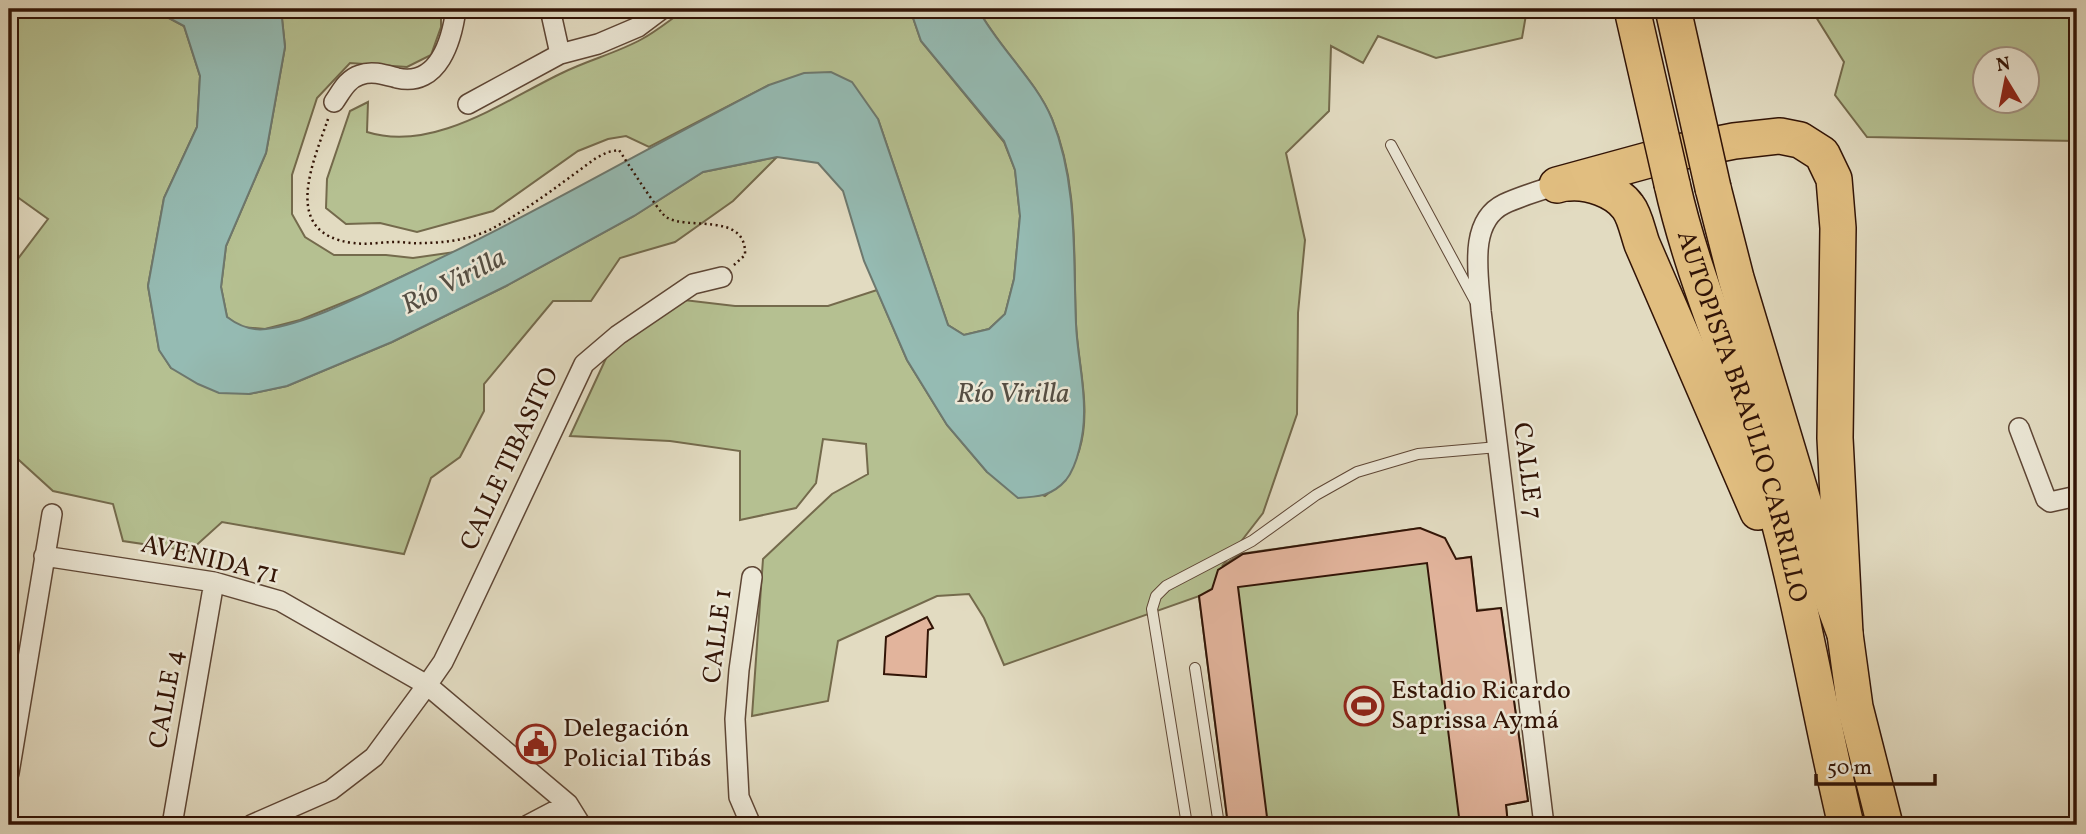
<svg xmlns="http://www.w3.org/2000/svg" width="2086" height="834" font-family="Vollkorn,serif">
  <rect width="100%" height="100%" fill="#e2dbc1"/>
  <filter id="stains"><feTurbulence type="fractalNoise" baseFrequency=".00286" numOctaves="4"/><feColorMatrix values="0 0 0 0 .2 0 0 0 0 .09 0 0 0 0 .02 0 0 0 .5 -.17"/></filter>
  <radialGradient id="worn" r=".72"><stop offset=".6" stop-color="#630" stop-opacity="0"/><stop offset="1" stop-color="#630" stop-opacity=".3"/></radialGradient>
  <!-- green -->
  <path fill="#b5c091" stroke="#746a4c" stroke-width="2" fill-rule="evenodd" d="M9 9H152L184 26 200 76 197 127 164 198 148 286 159 349 171 368 249 394 287 386 392 342 506 286 634 216 703 172 777 157 733 201 675 242 620 258 591 301H553L484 384V411L460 457 431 478 404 554 222 522 190 551 123 541 113 504 53 491 9 451V341L17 323 11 268 48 219 9 191Z
    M281 9H441V27L431 55 407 67 350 63 317 98 292 175V214L305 237 334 255H386L413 258 455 252 362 295 300 320 265 329 240 327 227 317 221 287 226 246 266 153 285 47Z
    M686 9H910L921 41 1004 142 1015 170 1020 216 1014 279 1005 314 989 329 964 335 948 325 878 119 769 85 649 147 626 136 608 139 578 151 493 211 417 232 380 223 346 224 326 208 327 179 350 111 368 102 367 132C434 153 505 100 562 73 588 60 617 53 642 39 657 31 671 19 686 9Z
    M978 9H1527L1522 38 1436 58 1378 36 1363 63 1331 46 1329 111 1286 153 1305 240 1298 313 1297 414 1263 513 1222 566 1240 554 1420 528 1456 559 1471 557 1477 610 1501 608 1528 801 1506 805 1508 825H1228L1199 596 1004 665 984 618 969 594 937 596 838 641 828 701 752 716 763 559 832 494 868 474 866 444 823 439 816 483 796 508 740 520V451L670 441 570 436 608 354 684 300 735 306H828L877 290 907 360 947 425 987 472 1045 496C1063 482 1071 474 1079 451 1092 411 1078 365 1076 324 1073 255 1079 184 1052 119 1036 80 998 47 978 9Z
    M1811 9H1947L1956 13 2077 9V141L1867 137 1835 95 1844 62ZM1984 60H2026V102H1984Z"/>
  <!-- water -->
  <path fill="#95bbb3" stroke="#6d786e" stroke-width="2" d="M152 9H281L285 47 266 153 226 246 221 287 227 317C239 326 251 331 266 329 310 323 365 294 405 275 529 217 647 148 769 85L804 73 831 72 852 82 878 119 948 325 964 335 989 329 1005 314 1014 279 1020 216 1015 170 1004 141 921 41 910 9H978C998 47 1036 80 1052 119 1078 184 1073 255 1076 324 1077 354 1085 384 1084 414 1084 433 1078 465 1066 480 1052 496 1038 497 1018 498L987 472 947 425 907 360 864 261 843 191 818 163 777 157 703 172 634 216 506 286 392 342 287 386 249 394 219 393 198 384 171 368 159 350 148 286 164 198 197 127 200 76 184 26Z
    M1947 9H2059C2030 12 1974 21 1947 9Z"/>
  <!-- building -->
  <path fill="#e2b49c" stroke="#321406" stroke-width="2" d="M1420 528 1445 538 1456 559 1471 557 1477 611 1501 608 1528 801 1506 805 1508 825H1460L1427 563 1238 587 1268 825H1228L1199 596 1212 589 1218 570 1243 554Z
    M927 617 933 628 928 630 926 677 884 674 886 637Z"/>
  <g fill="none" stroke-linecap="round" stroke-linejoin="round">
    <defs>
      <path id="lane" d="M1391 145 1475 301
        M1195 668 1219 825
        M1187 825 1152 609 1156 596 1166 586 1252 541 1316 495 1357 472 1418 454 1498 447"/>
      <path id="street" d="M550 9 560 54
        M334 102C341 92 347 79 360 75 372 70 386 75 397 78 439 88 452 39 456 9
        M468 104 560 54 598 44 638 27 662 9
        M2019 428 2046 499 2050 502 2077 496
        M44 556 214 582 280 601 427 685 568 804 581 825
        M9 773 52 514
        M172 825 214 582
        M251 825 331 790 374 757 427 685 443 662 462 623 584 364 618 335 693 284 722 277
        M528 825 568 804
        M751 825 739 797 735 719 739 670 752 577
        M1544 825 1481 311C1479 277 1467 222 1504 204 1521 196 1539 191 1557 185"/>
      <g id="highway">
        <path d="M1568 183C1588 181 1616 190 1628 207 1635 216 1638 233 1642 244L1758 512"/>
        <path id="s1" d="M1672 184C1693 278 1733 365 1761 457 1798 578 1817 703 1846 825"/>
        <path d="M1557 185 1674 153 1734 141 1780 136 1800 140 1822 154 1834 179 1838 228 1835 438 1845 634"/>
        <path d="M1713 188 1736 278 1834 604 1845 634 1855 707 1885 825"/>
      </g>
    </defs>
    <!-- lane casing -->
    <use href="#lane" stroke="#5e4635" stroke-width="12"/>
    <!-- street casing -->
    <use href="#street" stroke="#5e4635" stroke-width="22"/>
    <!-- highway casing -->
    <use href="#highway" stroke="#321406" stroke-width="38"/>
    <!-- path -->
    <path stroke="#321406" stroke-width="2.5" stroke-dasharray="2 3.5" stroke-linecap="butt" d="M328 119C313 163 280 234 353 243 367 245 382 242 396 242 405 242 414 244 422 243 446 243 474 239 495 227 530 208 563 182 596 158L608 152 619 150C627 162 658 211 666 217 687 231 747 211 745 255L734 265"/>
    <!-- lane -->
    <use href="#lane" stroke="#ece8d7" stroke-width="10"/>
    <!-- street -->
    <use href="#street" stroke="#ece8d7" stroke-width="19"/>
    <!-- highway -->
    <use href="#highway" stroke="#e1be80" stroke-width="35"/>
    <defs>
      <path id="highway-bridge" d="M1632 9 1672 184
        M1673 9 1713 188"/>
    </defs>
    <!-- highway-bridge casing -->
    <use href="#highway-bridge" stroke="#321406" stroke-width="38" stroke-linecap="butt"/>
    <!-- highway-bridge -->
    <use href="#highway-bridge" stroke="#e1be80" stroke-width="35"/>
  </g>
  <!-- icons -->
  <defs>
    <symbol id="stadium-ring" viewBox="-11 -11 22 22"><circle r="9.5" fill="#ece8d7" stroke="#8f2418" stroke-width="1.5"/><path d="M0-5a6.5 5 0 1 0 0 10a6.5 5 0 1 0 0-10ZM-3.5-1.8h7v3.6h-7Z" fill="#8f2418"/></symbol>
    <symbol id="civic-ring" viewBox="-11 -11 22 22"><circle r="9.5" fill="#ece8d7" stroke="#8f2418" stroke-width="1.5"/><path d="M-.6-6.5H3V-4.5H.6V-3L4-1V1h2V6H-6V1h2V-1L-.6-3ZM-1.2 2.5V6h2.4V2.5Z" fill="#8f2418"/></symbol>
  </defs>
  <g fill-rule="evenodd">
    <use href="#stadium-ring" x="1342" y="684" width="44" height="44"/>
    <use href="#civic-ring" x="514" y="722" width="44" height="44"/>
  </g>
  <g text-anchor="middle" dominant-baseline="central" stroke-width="5" stroke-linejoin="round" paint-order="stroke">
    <!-- street labels -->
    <g font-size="26" fill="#321406" stroke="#ece8d7">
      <text stroke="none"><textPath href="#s1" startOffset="243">AUTOPISTA BRAULIO CARRILLO</textPath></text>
      <text transform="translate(510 459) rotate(-65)">CALLE TIBASITO</text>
      <text transform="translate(1527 471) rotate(83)">CALLE 7</text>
      <text transform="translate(210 560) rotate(13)">AVENIDA 71</text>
      <text transform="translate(718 636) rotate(-83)">CALLE 1</text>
      <text transform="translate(167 699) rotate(-80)">CALLE 4</text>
    </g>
    <!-- poi labels -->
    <g font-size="26" fill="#321406" stroke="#ece8d7" text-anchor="start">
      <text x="1391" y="691">Estadio Ricardo<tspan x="1391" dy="30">Saprissa Aymá</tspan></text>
      <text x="563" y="729">Delegación<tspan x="563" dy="30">Policial Tibás</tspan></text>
    </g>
    <!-- water labels -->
    <g font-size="28" font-style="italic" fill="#554e43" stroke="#ece8d7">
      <text transform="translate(454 282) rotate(-27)">Río Virilla</text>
      <text x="1013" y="394">Río Virilla</text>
    </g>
  </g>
  <!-- margin -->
  <rect width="2086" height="834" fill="none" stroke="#e2dbc1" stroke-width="35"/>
  <rect x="10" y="10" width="2065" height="813" fill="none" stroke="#321406" stroke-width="3.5"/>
  <rect x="18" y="18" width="2051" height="799" fill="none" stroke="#321406" stroke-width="2"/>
  <!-- north arrow -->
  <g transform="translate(2006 80) rotate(350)"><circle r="33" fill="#ece8d7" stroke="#a29383" stroke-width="2"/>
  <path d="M0-5L12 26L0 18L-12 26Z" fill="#8f2418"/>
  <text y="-10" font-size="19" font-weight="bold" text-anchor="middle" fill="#321406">N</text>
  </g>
  <!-- scale -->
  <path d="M1816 774v10h119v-10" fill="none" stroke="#321406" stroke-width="3.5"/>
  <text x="1827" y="774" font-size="21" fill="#321406" stroke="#ece8d7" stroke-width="5" paint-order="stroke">50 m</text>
  <rect width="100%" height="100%" filter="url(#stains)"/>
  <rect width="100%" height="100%" fill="url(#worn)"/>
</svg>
